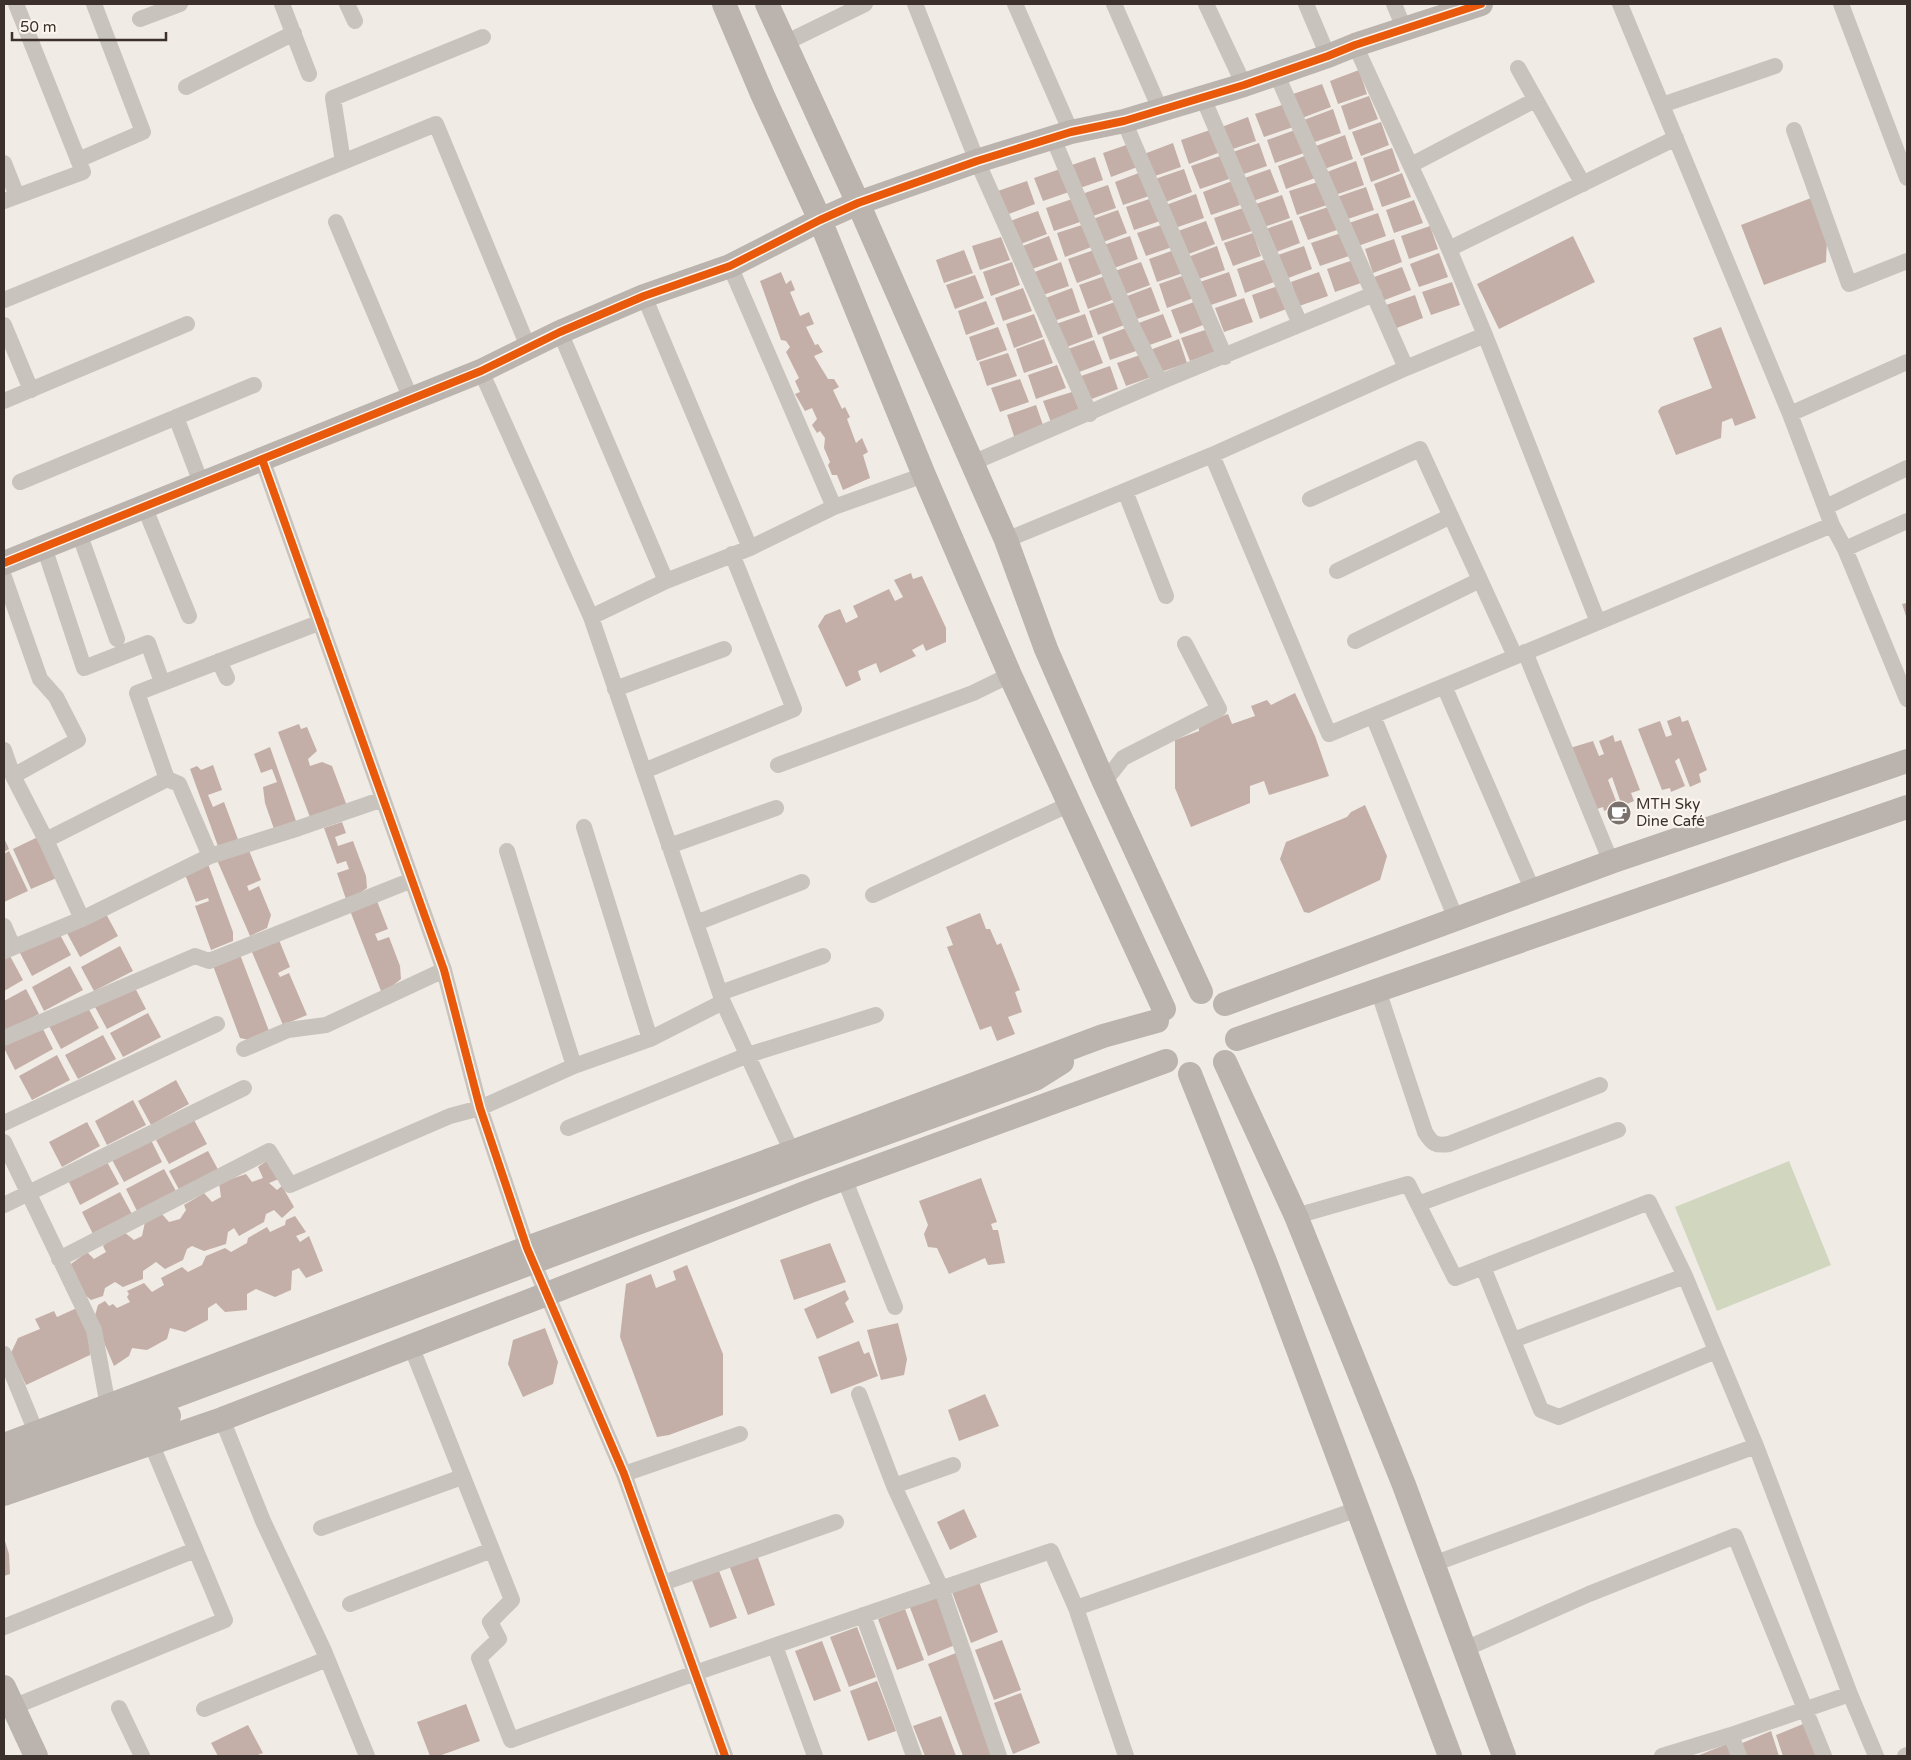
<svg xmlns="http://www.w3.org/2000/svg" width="1911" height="1760" font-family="'Varela Round',sans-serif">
  <rect width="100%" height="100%" fill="#f0ebe5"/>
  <!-- pitch -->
  <path fill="#d1d6bf" d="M1789 1161 1831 1265 1717 1311 1675 1207Z"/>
  <!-- building -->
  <path fill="#c3afa7" d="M1359 70 1367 94 1338 104 1330 81Z
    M1322 84 1331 107 1302 118 1293 94Z
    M1369 96 1378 119 1349 130 1341 106Z
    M1285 104 1293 127 1264 137 1255 114Z
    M1333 109 1341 133 1312 143 1304 120Z
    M1248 117 1256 141 1227 151 1219 128Z
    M1381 122 1389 145 1361 156 1352 132Z
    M1210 130 1218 153 1189 164 1181 140Z
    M1295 130 1304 153 1275 163 1267 140Z
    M1345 135 1353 159 1324 169 1316 146Z
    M1132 143 1140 166 1111 177 1103 153Z
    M1173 143 1181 167 1152 177 1144 154Z
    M1259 143 1267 166 1238 176 1230 153Z
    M1392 148 1400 171 1371 182 1363 158Z
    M1307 155 1315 178 1286 189 1278 166Z
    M1220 156 1229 179 1200 189 1191 166Z
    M1095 157 1103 180 1077 189 1069 166Z
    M1356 161 1364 185 1335 195 1327 172Z
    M1063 168 1072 191 1043 201 1034 178Z
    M1184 169 1192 192 1163 203 1155 179Z
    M1270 169 1279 192 1250 202 1242 179Z
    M1144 171 1152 195 1123 205 1115 182Z
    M1402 173 1411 197 1382 207 1374 184Z
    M1027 181 1035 204 1006 215 998 191Z
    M1232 181 1240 205 1211 215 1203 192Z
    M1318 182 1327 205 1297 215 1289 191Z
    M1108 185 1116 208 1087 218 1079 195Z
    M1366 187 1374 210 1345 220 1337 197Z
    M1196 194 1204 218 1175 228 1166 205Z
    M1282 195 1290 218 1261 228 1253 205Z
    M1155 197 1163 220 1134 230 1126 207Z
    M1075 198 1083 221 1054 231 1046 208Z
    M1811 198 1827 240 1826 262 1764 285 1741 225Z
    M1414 200 1423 223 1394 233 1386 210Z
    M1328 207 1337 230 1308 240 1299 217Z
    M1243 208 1252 231 1222 241 1214 218Z
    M1118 210 1127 233 1098 244 1090 220Z
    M1038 211 1047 234 1018 245 1010 221Z
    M1378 213 1386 236 1358 246 1349 223Z
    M1292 220 1300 243 1271 254 1263 230Z
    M1206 221 1215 244 1186 255 1178 231Z
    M1167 223 1175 246 1146 256 1137 233Z
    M1085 224 1094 246 1065 257 1057 233Z
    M1430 226 1438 249 1409 259 1401 236Z
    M1253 233 1261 256 1233 266 1224 243Z
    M1341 233 1349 256 1320 266 1311 243Z
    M1049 236 1058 260 1029 270 1020 247Z
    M1130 236 1138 259 1109 270 1101 246Z
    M1573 236 1595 282 1499 329 1477 284Z
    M1001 237 1010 260 980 270 972 246Z
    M1394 239 1402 262 1373 273 1365 249Z
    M1217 246 1225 270 1196 280 1188 257Z
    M1304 246 1312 269 1283 280 1275 256Z
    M1097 249 1106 272 1077 283 1068 259Z
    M1177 249 1186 272 1157 282 1149 259Z
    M964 250 973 273 944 283 936 260Z
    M1439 253 1448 277 1419 287 1410 264Z
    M1266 259 1274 282 1245 293 1237 269Z
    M1356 259 1364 282 1335 292 1327 269Z
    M1012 262 1020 285 991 296 983 272Z
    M1061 262 1069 286 1040 296 1032 273Z
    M1141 262 1150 285 1120 296 1112 272Z
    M1402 267 1411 290 1382 301 1374 277Z
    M781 272 786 284 791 280 795 290 790 292 800 316 809 312 814 324 806 327 815 345 818 344 823 352 814 356 828 379H834L839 387 833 390 842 409 845 407 850 417 847 419 856 443 862 438 868 452 863 455 870 478 843 490 837 475H832L828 465 830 462 824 448 825 438 820 431 817 433 812 425 817 419 812 408 805 411 795 394 800 392 795 381 799 378 786 352 790 347 786 341 781 340 760 281Z
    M1229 272 1237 296 1208 306 1200 282Z
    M1319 272 1328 296 1299 306 1291 282Z
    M1188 274 1196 297 1167 308 1159 284Z
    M975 275 984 298 955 309 946 285Z
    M1108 275 1117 298 1088 309 1079 285Z
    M1452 282 1460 305 1431 315 1422 292Z
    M1281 285 1289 308 1260 319 1252 295Z
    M1151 287 1160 311 1131 321 1122 298Z
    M1023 288 1032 311 1003 321 995 298Z
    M1072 288 1080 312 1051 322 1043 299Z
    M1415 295 1423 318 1394 329 1386 305Z
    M1244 298 1253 322 1224 332 1215 308Z
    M1200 300 1208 323 1180 334 1171 310Z
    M986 301 995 324 966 335 958 311Z
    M1118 301 1127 324 1098 335 1089 311Z
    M1034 314 1043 337 1014 348 1006 324Z
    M1085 314 1093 337 1064 348 1056 324Z
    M1163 314 1172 337 1144 347 1136 324Z
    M1131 326 1139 350 1110 360 1102 337Z
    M998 327 1007 350 977 361 969 337Z
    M1721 327 1756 418 1735 426 1732 418 1722 422 1721 438 1676 455 1658 411 1661 407 1712 388 1693 338Z
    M1211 328 1219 351 1190 361 1181 338Z
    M1044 339 1053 363 1024 373 1016 349Z
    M1179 339 1187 363 1158 373 1150 350Z
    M1094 340 1103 363 1074 374 1065 350Z
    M1008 353 1017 376 987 386 979 362Z
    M1146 353 1154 376 1126 386 1117 363Z
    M1057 365 1066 388 1036 399 1028 375Z
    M1110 366 1118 389 1089 400 1081 376Z
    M1020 379 1029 402 1000 412 991 388Z
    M1072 392 1081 414 1052 425 1043 401Z
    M1036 405 1044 428 1015 439 1007 415Z
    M911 573 913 579 922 576 946 628V642L926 651 923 644 912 650 916 656 880 673 876 663 858 671 861 680 846 687 818 626 825 615 840 609 846 623 858 617 853 606 889 589 895 601 903 597 894 580Z
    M1907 603V619L1902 604Z
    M1295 693 1315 736 1329 776 1269 795 1264 781 1250 786V803L1191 827 1175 788V740L1199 731V725L1228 714 1232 724 1255 716 1251 706 1267 700 1271 705Z
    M1680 716 1682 722 1688 720 1707 770 1699 774 1701 782 1690 787 1679 758 1675 761 1685 786 1671 792 1670 788 1662 790 1638 729 1660 721 1666 737 1672 735 1667 721Z
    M299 724 301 729 307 727 317 751 308 759 310 766 322 762 332 766 347 806 311 820 278 732Z
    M1613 735 1615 742 1621 740 1640 790 1631 793 1634 801 1622 806 1612 777 1608 780 1618 806 1604 811 1603 807 1594 810 1570 748 1593 741 1599 756 1604 754 1599 741Z
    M270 747 296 821 274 829 265 803 263 787 277 782 272 769 261 773 254 754Z
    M213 765 222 790 208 795 213 807 224 802 239 842 219 849 190 769 197 766 201 770Z
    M1365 805 1387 856 1380 880 1309 913 1304 912 1280 859 1286 842 1347 817 1351 812Z
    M342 822 346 833 335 837 338 846 353 841 366 876 367 888 347 902 337 873 349 869 346 861 337 864 324 828Z
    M40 836 59 877 31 889 13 849Z
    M4 838 9 849 4 852Z
    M248 848 261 880 247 886 249 891 259 886 271 915 267 928 250 936 217 860Z
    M9 851 28 891 4 902V854Z
    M208 864 233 932V941L211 950 195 906 209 901 208 898 196 902 184 872Z
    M377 901 388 929 375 934 378 941 389 937 400 966 401 979 386 991H381L349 908Z
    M105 912 118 936 80 957 67 933Z
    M980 913 986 929H990L997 945 1001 943 1020 990 1015 992 1022 1012 1008 1017 1015 1034 997 1041 991 1026 980 1030 947 947 953 945 946 927Z
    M58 931 71 955 32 976 19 951Z
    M279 940 290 967 278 973 280 977 289 973 307 1015 283 1025 252 952Z
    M120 946 133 971 94 991 81 967Z
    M239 952 269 1031 254 1041 240 1038 212 963Z
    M10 956 23 980 4 991V960Z
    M70 966 83 990 44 1011 32 987Z
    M133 984 146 1009 107 1029 94 1005Z
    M26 989 39 1014 4 1032V1001Z
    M86 1004 99 1028 61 1049 48 1024Z
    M148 1013 161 1037 123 1057 110 1033Z
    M41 1025 53 1049 15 1070 4 1048V1045Z
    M103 1035 116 1059 78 1079 65 1055Z
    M57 1055 70 1080 32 1100 19 1076Z
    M176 1080 189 1104 151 1125 138 1101Z
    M133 1100 146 1125 107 1145 95 1121Z
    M194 1120 207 1144 169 1164 156 1140Z
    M87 1122 100 1146 62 1167 49 1142Z
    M150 1138 162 1162 124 1182 111 1158Z
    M208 1151 221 1175 182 1195 169 1171Z
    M106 1160 119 1184 80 1205 68 1180Z
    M268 1160 281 1178 269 1183 277 1190 282 1186 294 1207 282 1218 274 1210 266 1214 264 1222 239 1236 234 1228 228 1232 226 1244 204 1251 192 1246 187 1249 183 1260 165 1269 156 1262 143 1271V1279L123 1287 115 1282 105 1288 103 1296 91 1300 77 1288 67 1267 87 1252 94 1259 106 1252 103 1246 105 1244 124 1232 134 1240 142 1236 145 1222 161 1213 169 1222 180 1219 186 1210 184 1205 204 1193 212 1202 221 1197 219 1183 246 1174 252 1182 263 1178 258 1167Z
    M164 1169 177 1193 138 1213 126 1189Z
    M981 1178 997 1222 991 1224 993 1230H998L1005 1263 988 1265 985 1258 949 1274 937 1248 928 1247 924 1234 928 1225 919 1201Z
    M120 1192 133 1216 94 1236 82 1212Z
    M295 1216 306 1232 296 1236 300 1242 309 1236 323 1271 306 1278 299 1268 292 1271 291 1290 275 1297 256 1289 247 1294V1310L225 1312 216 1303 208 1308V1320L185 1332 170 1328 167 1339 147 1350 132 1348 129 1356 114 1366 94 1319 98 1305 105 1301 109 1306 113 1304 117 1308 130 1302 127 1297 129 1294 127 1291 144 1283 152 1292 164 1285 161 1278 182 1267 188 1272 202 1265 206 1256 225 1248 231 1252 247 1243 248 1238 267 1227 270 1232 285 1225 286 1220Z
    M830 1243 846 1282 794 1300 780 1260Z
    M687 1265 723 1354V1415L669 1435 657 1437 620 1337 626 1284 651 1274 656 1288 676 1280 673 1271Z
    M845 1290 849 1299 845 1303 854 1322 817 1339 804 1309Z
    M79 1307 89 1331 90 1355 26 1385 11 1353 18 1338 40 1329 35 1319 54 1311 57 1317Z
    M898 1323 907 1359 904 1375 881 1380 867 1330Z
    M545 1328 558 1362 553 1384 523 1397 508 1364 513 1340Z
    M859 1341 864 1354 869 1352 878 1376 831 1394 818 1357Z
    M985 1394 999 1426 959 1441 948 1410Z
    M964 1509 977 1537 950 1550 937 1522Z
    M4 1538 9 1554 10 1574 4 1576Z
    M757 1555 775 1605 748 1615 729 1565Z
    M718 1568 737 1618 710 1628 691 1578Z
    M979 1582 998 1632 971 1643 952 1592Z
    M936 1595 955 1645 928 1656 909 1605Z
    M905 1609 924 1660 897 1670 878 1619Z
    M857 1627 876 1677 849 1687 830 1637Z
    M1002 1640 1021 1690 994 1700 975 1650Z
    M822 1641 841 1691 814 1701 795 1651Z
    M956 1653 993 1755 990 1756H963L928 1664Z
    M877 1681 896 1731 868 1741 850 1691Z
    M1021 1693 1040 1743 1013 1754 994 1703Z
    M466 1704 480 1741 439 1756H430L417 1722Z
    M941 1716 956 1756H925L913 1726Z
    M1808 1722 1819 1756H1783L1776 1735Z
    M248 1725 263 1753 255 1756H218L211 1743Z
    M1771 1731 1779 1756H1743L1740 1744Z
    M1727 1744 1731 1756H1697Z"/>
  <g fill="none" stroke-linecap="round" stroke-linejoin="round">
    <!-- street -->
    <path stroke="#c9c3be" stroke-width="16" d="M282 4 309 74
      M347 4 355 21
      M915 4 977 161 1090 414
      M1015 4 1071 132
      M1114 4 1160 109
      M1206 4 1244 85
      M1306 4 1328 56
      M1394 4 1404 28
      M1620 4 1790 414 1832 525 1845 549 1907 699
      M1841 4 1907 178
      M140 19 180 4
      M785 43 865 4
      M1355 45 1449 249 1485 335 1598 622
      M1518 68 1583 184
      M1277 75 1406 368
      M186 87 294 33
      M1203 98 1300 324
      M1662 105 1775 66
      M1124 121 1225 357
      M1794 130 1849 284 1907 261
      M1053 138 1131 324 1160 382
      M78 160 143 132 94 4
      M343 162 333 98 483 37
      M4 163 17 196
      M1411 165 1535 100
      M4 201 83 172 16 4
      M336 222 411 399
      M1449 249 1676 138
      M730 266 834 507
      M644 296 750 548
      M4 300 436 124 529 349
      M4 325 31 390
      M560 332 666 581
      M481 371 591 617 723 1002 792 1152
      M4 401 187 324
      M1790 414 1907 362
      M176 417 201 483
      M1212 455 1329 734 1832 525
      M262 459 444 970 480 1108 527 1248 624 1474 725 1756
      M972 463 1160 382 1374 294
      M20 482 254 385
      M1125 491 1166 596
      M1310 499 1420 449 1515 656
      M144 506 189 616
      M1826 507 1907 468
      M79 533 117 639
      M1006 540 1212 455 1406 368 1485 335
      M44 547 84 668 148 643 162 682
      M1845 549 1907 521
      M1337 571 1451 516
      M4 577 40 679 56 697 78 740 13 776
      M591 617 666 581 750 548 834 507 924 475
      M1355 641 1480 580
      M1525 652 1611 862
      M219 661 227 678
      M1444 686 1533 891
      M615 689 724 649
      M1373 716 1456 919
      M4 750 13 776 46 840 82 919
      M778 765 973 693 1010 675
      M644 771 794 709 732 554
      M1104 782 1123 758 1219 709 1185 644
      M584 827 650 1039
      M46 840 167 779
      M669 846 776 808
      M507 851 574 1066
      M210 856 179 784 167 779 137 693 321 622
      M873 895 1070 804
      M696 923 802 882
      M4 926 13 947
      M4 951 82 919 210 856 299 828 383 799
      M1378 990 1425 1132C1432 1144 1436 1146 1449 1144L1600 1085
      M720 993 823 956
      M4 1038 195 956 209 961 412 880
      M244 1049 288 1030 326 1025 444 970
      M4 1123 217 1024
      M568 1128 748 1055 876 1015
      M4 1142 94 1330 108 1406
      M844 1178 895 1307
      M1418 1204 1618 1130
      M4 1205 244 1088
      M1296 1216 1408 1184 1455 1278 1649 1202 1685 1276 1756 1446 1850 1694 1876 1756
      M59 1259 269 1151 290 1185 450 1116 480 1108 574 1066 650 1039 723 1002
      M1483 1267 1541 1410 1559 1417 1716 1351
      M1513 1340 1685 1276
      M411 1346 512 1600 490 1622 499 1639 479 1658 511 1740 695 1673 1051 1551 1076 1608 1126 1756
      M4 1354 36 1432
      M859 1394 894 1486 942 1590 999 1756
      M222 1419 263 1521 324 1651 367 1756
      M624 1474 740 1434
      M894 1486 953 1465
      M321 1528 462 1477
      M1433 1564 1756 1446
      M663 1583 836 1522
      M350 1604 492 1550
      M1076 1608 1358 1509
      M863 1615 914 1756
      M4 1627 195 1550
      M775 1646 815 1756
      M1465 1649 1589 1594 1735 1536 1824 1756
      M13 1707 225 1620 151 1443
      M119 1708 142 1756
      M204 1709 327 1659
      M1731 1735 1739 1756
      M1662 1756 1731 1735 1850 1694
      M1905 1756 1907 1755"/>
    <!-- secondary -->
    <path stroke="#bab3ae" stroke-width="24" d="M724 4 763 96 820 220 924 475 1010 675 1164 1009
      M767 4 858 203 1006 540 1046 649 1104 782 1201 992
      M4 563 481 371 560 332 644 296 730 266 820 220 858 203 977 161 1071 132 1124 121 1244 85 1328 56 1355 45 1481 4
      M1225 1004 1611 862 1907 761
      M1237 1039 1907 807
      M1225 1062 1296 1216 1404 1485 1504 1756
      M1190 1074 1266 1264 1450 1756
      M980 1099 1035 1079 1062 1062
      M4 1445 527 1248 792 1152 1103 1036 1157 1021
      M4 1494 222 1419 547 1294 810 1191 1166 1061
      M4 1687 36 1756"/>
    <!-- secondary-bridge -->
    <path stroke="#bab3ae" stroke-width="24" d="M4 1460 640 1222 980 1099
      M4 1478 169 1416"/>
    <defs>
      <path id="cycleway" d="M262 459 444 970 480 1108 527 1248 624 1474 725 1756
        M4 563 481 371 560 332 644 296 730 266 820 220 858 203 977 161 1071 132 1124 121 1244 85 1328 56 1355 45 1481 4"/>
    </defs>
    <!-- cycleway casing -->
    <use href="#cycleway" stroke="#fbf5ee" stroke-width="11"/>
    <!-- cycleway -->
    <use href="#cycleway" stroke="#e8590c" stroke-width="8"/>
  </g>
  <!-- icons -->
  <defs>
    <symbol id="cafe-disc" viewBox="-11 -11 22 22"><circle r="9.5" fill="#7a716c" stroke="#fbf5ee"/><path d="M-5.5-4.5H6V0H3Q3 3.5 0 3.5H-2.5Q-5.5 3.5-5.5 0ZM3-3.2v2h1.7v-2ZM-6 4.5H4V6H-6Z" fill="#fff"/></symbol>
  </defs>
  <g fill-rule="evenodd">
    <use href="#cafe-disc" x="1605" y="799" width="28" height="28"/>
  </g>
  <g text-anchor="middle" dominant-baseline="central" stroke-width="4.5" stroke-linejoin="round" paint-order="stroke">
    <!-- poi labels -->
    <g font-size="15" fill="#3b302b" stroke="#fbf5ee" text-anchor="start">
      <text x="1636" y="804">MTH Sky<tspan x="1636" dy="17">Dine Café</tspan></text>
    </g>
  </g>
  <!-- border -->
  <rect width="1911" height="1760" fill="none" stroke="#3b302b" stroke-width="10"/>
  <!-- scale -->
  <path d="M12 32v8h154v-8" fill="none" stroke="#3b302b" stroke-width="2.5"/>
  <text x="20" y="32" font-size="15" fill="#3b302b" stroke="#fbf5ee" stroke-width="4" paint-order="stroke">50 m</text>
</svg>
